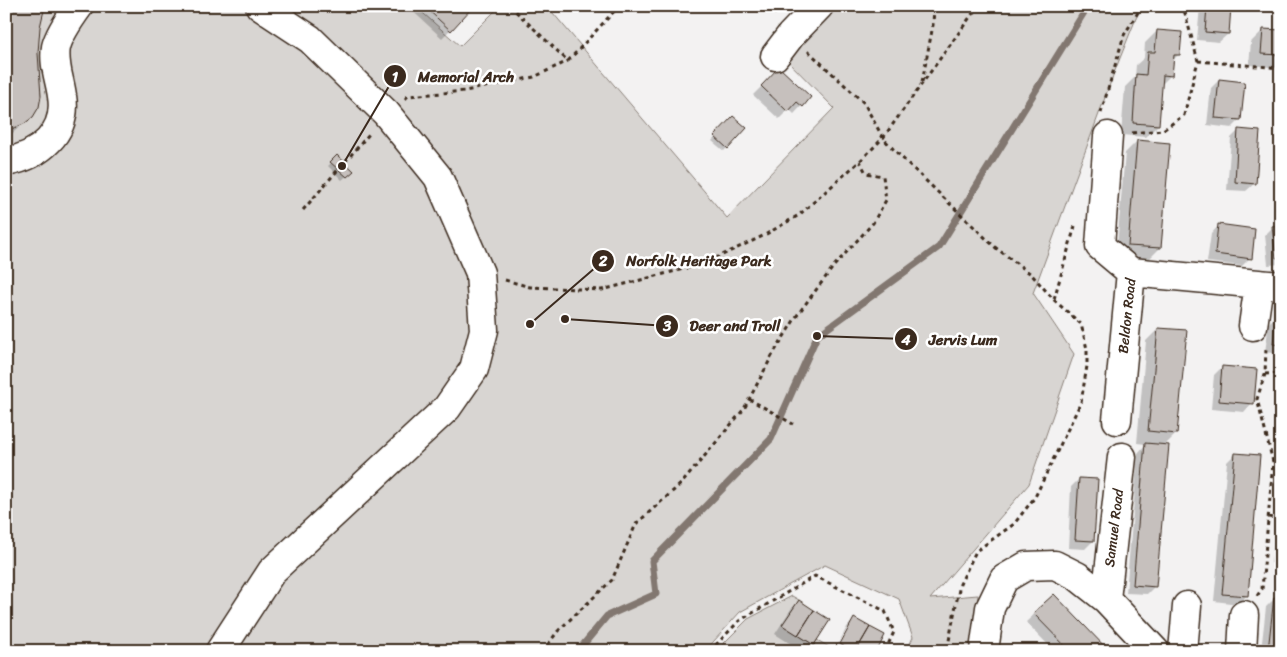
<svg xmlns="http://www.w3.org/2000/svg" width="1287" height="657" font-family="Sriracha,sans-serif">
  <rect width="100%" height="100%" fill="#f3f2f2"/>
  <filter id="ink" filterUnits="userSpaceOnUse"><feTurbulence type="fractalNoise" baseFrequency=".02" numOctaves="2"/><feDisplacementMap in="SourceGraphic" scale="10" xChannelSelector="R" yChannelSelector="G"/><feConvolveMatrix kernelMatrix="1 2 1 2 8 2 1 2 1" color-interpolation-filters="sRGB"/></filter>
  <g filter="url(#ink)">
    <!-- green -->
    <path fill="#d8d5d2" stroke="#8a8078" d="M6 6H415L460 46 500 6H547L727 218 834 108 782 55 828 6H1141L1114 73 1033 293 1074 354 1029 484 930 599 978 595 972 651H907L913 637 899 599 825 565 740 612 705 651H6Z
      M792 596 799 600 783 625 814 645 817 640 836 651H716L748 619Z"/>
    <!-- shadow -->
    <path fill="#0003" fill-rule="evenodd" d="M6 6 39 27 32 116 6 139Z
      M407 6H467L450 30 442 38Z
      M1200 6H1230L1228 34 1219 42 1197 40Z
      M1263 30 1281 32V68L1249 65 1251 42Z
      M1157 31 1179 54 1172 61 1171 75 1161 85 1158 125 1146 137 1121 135 1125 87 1135 77 1136 65 1144 58 1145 43Z
      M779 69 810 97 794 114 789 109 779 119 753 95Z
      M1219 80 1240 120 1232 128 1207 125 1211 88Z
      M733 117 745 128 724 151 712 141Z
      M1239 130 1255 183 1246 191 1227 190 1231 138Z
      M1137 141 1160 248 1148 260 1116 257 1125 153Z
      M337 157 352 171 342 180 328 166Z
      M1219 225 1250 258 1242 266 1207 262 1211 234Z
      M1281 226V264L1268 265 1265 235 1273 227Z
      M1277 315H1281V354L1265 352 1269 323Z
      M1158 329 1176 434 1164 446 1155 586 1147 594 1126 593 1138 453 1146 444 1137 443 1146 341Z
      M1222 367 1252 403 1244 412 1211 409 1214 375Z
      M1235 454 1247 595 1239 604 1214 601 1227 462Z
      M1079 479 1093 541 1085 549 1068 548 1071 487Z
      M1281 533V565L1271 563 1274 539Z
      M1054 596 1108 651H1054L1026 622Z
      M1274 599 1281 651H1261L1266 607Z
      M799 601 813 644 807 651H802L775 634 791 609Z
      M855 619 875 651H834L847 627ZM848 627H851L838 650 836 648Z"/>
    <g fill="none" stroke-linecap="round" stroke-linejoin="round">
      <!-- stream -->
      <path stroke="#827770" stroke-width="7" d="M578 651 607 616 656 594 652 561 771 439 817 336 939 247 1088 6"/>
    </g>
    <!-- building -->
    <path fill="#c6c0bd" stroke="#3b2a1e" d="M6 6H45L40 27 38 53 41 96 39 107 33 117 24 124 14 128 6 129Z
      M424 6H469L471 9 451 31Z
      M1207 6H1231L1229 34 1205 32Z
      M1263 29 1281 30V55L1261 54Z
      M1157 30 1182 32 1180 55H1174L1172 76 1163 75 1159 125 1133 123 1136 74 1146 75 1148 52H1155Z
      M779 67 811 97 803 107 797 102 788 112 761 86Z
      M1219 79 1245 82 1241 120 1215 118Z
      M733 116 747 128 728 149 714 136Z
      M1238 129 1260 131 1256 184 1235 182Z
      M1137 140 1170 143 1161 248 1128 246Z
      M337 155 354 171 347 177 330 162Z
      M1218 224 1255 229 1252 259 1215 254Z
      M1281 225V257L1276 258 1272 226Z
      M1276 314H1281V345L1273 344Z
      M1158 328 1187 330 1177 434 1148 431Z
      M1222 366 1257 369 1254 404 1219 401Z
      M1145 443 1169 445 1156 587 1133 585Z
      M1235 453 1260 455 1248 596 1222 594Z
      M1079 478 1098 479 1094 541 1075 540Z
      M1054 594 1109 651H1070L1033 613Z
      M1274 597 1281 598V651H1268Z
      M799 600 814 610 798 635 782 625Z
      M814 610 830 620 814 645 798 635Z
      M854 618 870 627 856 651H853L840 644Z
      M870 627 885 635 877 651H856Z"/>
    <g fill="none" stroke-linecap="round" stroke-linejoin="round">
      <defs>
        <path id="minor" d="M775 56 791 35 819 6
          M1108 136 1100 246 1131 272
          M6 162C39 156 68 133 62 96 60 80 53 64 56 47 59 34 71 17 79 6
          M1253 326 1259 284
          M1117 420 1131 272 1281 286
          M1106 599 1122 457
          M220 651 272 571 447 408 474 369 484 330 480 273 438 177 386 113 310 39 260 6
          M984 651 990 608 1004 579 1026 566 1055 565 1077 576 1106 599 1155 651
          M1183 651 1187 606
          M1242 651 1244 615"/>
      </defs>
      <!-- minor casing -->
      <use href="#minor" stroke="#3b2a1e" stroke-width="31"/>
      <!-- path -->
      <path stroke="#3b2a1e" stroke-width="3" stroke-dasharray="4 4" stroke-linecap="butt" d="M510 6 568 61 619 6
        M770 6 776 14
        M808 51 864 103 883 138 895 151 996 248 1031 274 1054 300 1081 324 1087 349V366L1081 402 1035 497 1014 524 976 551 960 584 947 651
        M1198 61 1281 68
        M922 82 933 25 934 6
        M405 99 408 96 465 91 534 77 568 61
        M1101 113 1124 35 1142 6
        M1132 133 1163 130 1184 115 1198 61 1183 6
        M303 210 370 133
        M505 280 530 287 602 290 703 264 763 236 799 215 860 161 883 138 978 6
        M1054 299 1075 226
        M1265 374 1281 373
        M749 399 793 424
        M1268 517 1281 519
        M1257 596 1262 589 1273 462 1257 399 1265 374 1266 348
        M543 651 558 631 612 580 636 524 682 483 744 409 773 354 798 314 834 266 873 223 886 200 883 176 866 173 860 161
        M710 651 739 621 815 576 885 611 894 632 885 651"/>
      <!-- minor -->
      <use href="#minor" stroke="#fff" stroke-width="28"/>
    </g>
  </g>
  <g text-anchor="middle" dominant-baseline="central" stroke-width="5" stroke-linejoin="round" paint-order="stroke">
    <!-- street labels -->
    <g font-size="14" fill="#3b2a1e" stroke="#fff">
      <text transform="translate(1127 316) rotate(-84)">Beldon Road</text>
      <text transform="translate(1114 528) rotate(-83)">Samuel Road</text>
    </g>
  </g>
  <!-- callouts -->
  <path fill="none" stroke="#3b2a1e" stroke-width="2" d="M342 166L395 76M530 324L603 261M565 319L667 326M817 336L906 339"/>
  <g fill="#3b2a1e" stroke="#fff" stroke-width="2">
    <circle cx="342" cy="166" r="5"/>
    <circle cx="530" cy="324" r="5"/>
    <circle cx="565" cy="319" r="5"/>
    <circle cx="817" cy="336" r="5"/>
    <circle cx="395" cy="76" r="12"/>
    <circle cx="603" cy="261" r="12"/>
    <circle cx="667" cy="326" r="12"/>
    <circle cx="906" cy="339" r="12"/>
  </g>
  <g font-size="15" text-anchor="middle" font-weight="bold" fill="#fff">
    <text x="395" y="82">1</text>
    <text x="603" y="266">2</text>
    <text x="667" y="331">3</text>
    <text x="906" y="345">4</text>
  </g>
  <g font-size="15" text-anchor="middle" font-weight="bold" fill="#3b2a1e" stroke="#fff" stroke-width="5" stroke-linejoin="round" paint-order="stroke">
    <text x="466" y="82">Memorial Arch</text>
    <text x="699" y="266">Norfolk Heritage Park</text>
    <text x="735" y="331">Deer and Troll</text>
    <text x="963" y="345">Jervis Lum</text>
  </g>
  <!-- margin -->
  <rect width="1287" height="657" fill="none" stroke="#fff" stroke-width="25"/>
  <rect x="12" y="12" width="1262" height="632" fill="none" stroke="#3b2a1e" stroke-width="2" filter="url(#ink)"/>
</svg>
